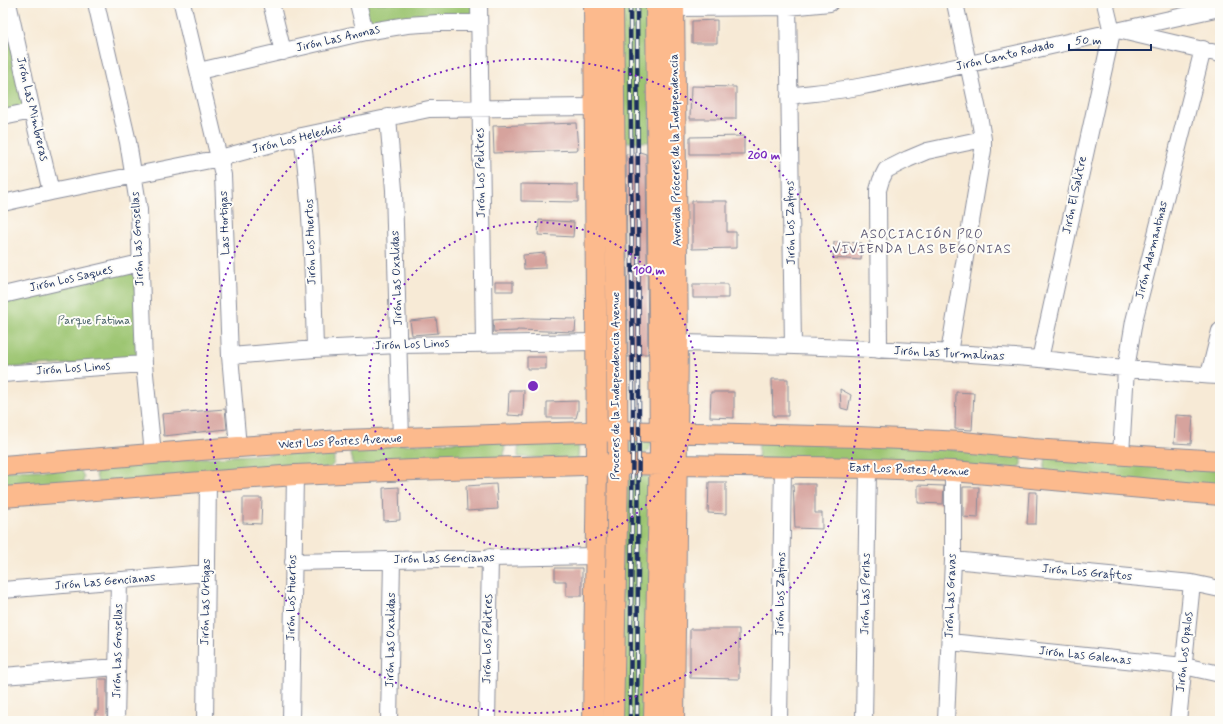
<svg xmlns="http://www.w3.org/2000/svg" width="1223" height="724" font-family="Mynerve,sans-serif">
  <rect width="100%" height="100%" fill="#fdfcf7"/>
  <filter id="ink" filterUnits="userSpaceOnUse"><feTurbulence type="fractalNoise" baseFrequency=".025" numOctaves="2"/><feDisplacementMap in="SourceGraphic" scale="8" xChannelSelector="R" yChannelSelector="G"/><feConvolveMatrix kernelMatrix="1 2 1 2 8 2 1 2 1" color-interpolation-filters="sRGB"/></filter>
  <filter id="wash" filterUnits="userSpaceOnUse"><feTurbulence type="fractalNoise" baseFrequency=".012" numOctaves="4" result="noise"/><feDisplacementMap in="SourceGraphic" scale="16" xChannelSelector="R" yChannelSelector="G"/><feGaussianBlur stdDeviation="0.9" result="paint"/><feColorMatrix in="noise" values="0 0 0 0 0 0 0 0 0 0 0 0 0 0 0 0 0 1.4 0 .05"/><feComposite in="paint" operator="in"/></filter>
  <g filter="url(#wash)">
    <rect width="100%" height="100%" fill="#f7ead6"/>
    <!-- green -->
    <path fill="#9cc571" stroke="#5c7a68" d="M363 3H475V17L368 27Z
      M619 3H649L650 142H620Z
      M3 13 28 107 3 112Z
      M135 269 139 360 3 368V299Z
      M653 436C649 457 643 458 623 457L626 447 632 439Z
      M579 438 578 460 518 457V450L519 444Z
      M501 440 505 445 504 458 353 465 350 455 351 447Z
      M759 441H867L1022 457V465L1017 469 758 460Z
      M334 450V463L330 468 99 484C95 475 94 471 101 464Z
      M1046 455 1220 466V488L1044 473Z
      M80 469 84 477 83 483 3 494V471Z
      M623 476H652L649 721H619Z"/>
    <g id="blocks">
      <!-- building -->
      <path fill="#d6a39d" d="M717 20V43H692V21Z
        M691 86 736 87V119H690Z
        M576 123 578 150 494 153 493 126Z
        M744 136V154H690V137Z
        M637 151 646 154 648 354H633V357H628L626 154 637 153Z
        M521 184 578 185V202L521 201Z
        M692 201H727V232H736V248L692 249Z
        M539 220 574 222 573 237 538 235Z
        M834 242 862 243 861 260 833 258Z
        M545 253V268L524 269 523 255Z
        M495 282H513V291H495Z
        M693 284H728V298H693Z
        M436 318 438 333 412 335 410 321Z
        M530 318 576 319 575 332 517 330V331L494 332 493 320Z
        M527 357H546V369H527Z
        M772 379H788V416H773Z
        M840 389 851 395 848 410 841 408Z
        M509 390H524L523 416 508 415Z
        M711 392H734V418L710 417Z
        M956 392 974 393 972 430 955 429Z
        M578 401V411L576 418H547V402Z
        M225 409 227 429 164 436 162 414Z
        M1176 415 1193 416 1191 444 1174 443Z
        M709 482H726V514L708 513Z
        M496 484 498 509 467 511 466 486Z
        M793 484H815V513H822V529L795 528Z
        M918 485 944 486 943 504 918 503Z
        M399 487 400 520 384 521 383 488Z
        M963 487H979L978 518 963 517Z
        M1029 492H1037L1036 524H1027Z
        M243 498H262L261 524 243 523Z
        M555 568H582V596H566V581H555Z
        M690 629H739V679L690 678Z
        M98 679H107V721H95V712H98Z"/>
    </g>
  </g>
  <g filter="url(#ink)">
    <use href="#blocks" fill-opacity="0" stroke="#898c9a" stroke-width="1"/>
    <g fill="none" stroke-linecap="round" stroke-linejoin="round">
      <defs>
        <path id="minor" d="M8 3 32 111 51 192
          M96 3 128 142 139 210 144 364 153 454
          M182 3 223 175 230 356 238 447
          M271 3 283 52
          M358 3 365 32
          M479 3 484 343
          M788 3 793 346
          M674 8 788 7 830 3
          M1122 31 1220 54
          M199 71 365 32 407 25 438 23H479
          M789 96C812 93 835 91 858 87 979 64 1099 34 1220 8
          M3 117 32 111
          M388 117 394 190 401 439
          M302 136C312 207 313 278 315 349
          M3 203 51 192 220 158 302 136 429 109 594 107
          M3 295 140 263
          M678 343C798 346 919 349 1040 359 1100 365 1160 373 1220 376
          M879 350 878 190 881 180 886 170 908 159 927 151 983 139
          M949 353 983 150V139L979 115 955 3
          M230 356 315 349 399 345 595 342
          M1040 359 1112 32 1105 3
          M3 374 144 364
          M1209 375 1220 331
          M1121 455 1126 369 1134 321 1203 49
          M953 560 1192 583 1220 589
          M293 562 595 556
          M3 590 206 573
          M950 642 1184 666 1220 674
          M3 676 117 667
          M116 721 119 580
          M205 721 208 482
          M291 721 295 475
          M389 721 392 560
          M487 721 490 557
          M779 721 783 466
          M864 721 868 468
          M946 721 953 560V471
          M1178 721 1192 583"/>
        <path id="major" d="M3 466 238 447 342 440 617 431 859 437 963 442 1032 449 1220 461
          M3 497 295 475 414 470 618 464 868 468 953 471 1220 495
          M593 721 597 464 594 3
          M613 721 618 471 613 3
          M654 721 660 447 656 3
          M674 721 678 343 674 3"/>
      </defs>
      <!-- minor casing -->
      <use href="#minor" stroke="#898c9a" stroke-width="18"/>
      <!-- major casing -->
      <use href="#major" stroke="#898c9a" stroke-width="22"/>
      <!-- minor -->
      <use href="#minor" stroke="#fff" stroke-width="16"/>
      <!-- major -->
      <use href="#major" stroke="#fcba8d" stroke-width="20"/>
      <defs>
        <path id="rail" d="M630 3 633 407 630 721
          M637 3 639 406 637 721"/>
      </defs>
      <!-- rail casing -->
      <use href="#rail" stroke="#1b2f5e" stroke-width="4.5"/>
      <!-- rail -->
      <use href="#rail" stroke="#fdfcf7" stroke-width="3" stroke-dasharray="9" stroke-linecap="butt"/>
    </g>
  </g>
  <!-- distance rings -->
  <g fill="none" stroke="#7b2cbf" stroke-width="2" stroke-dasharray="2 4">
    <circle cx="533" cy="386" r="164"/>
    <circle cx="533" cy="386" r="327"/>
  </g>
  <g text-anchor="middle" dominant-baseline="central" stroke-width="4" stroke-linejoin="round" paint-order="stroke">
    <!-- street labels -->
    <g font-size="12" fill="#1b2f5e" stroke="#fdfcf7">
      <text transform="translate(338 39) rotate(-13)">Jirón Las Anonas</text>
      <text transform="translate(1005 56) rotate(-13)">Jirón Canto Rodado</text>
      <text transform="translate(32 109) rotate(77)">Jirón Las Mimbreras</text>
      <text transform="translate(297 139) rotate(-14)">Jirón Los Helechos</text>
      <text transform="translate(676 150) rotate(-91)">Avenida Próceres de la Independencia</text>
      <text transform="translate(481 173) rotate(-91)">Jirón Los Pelitres</text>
      <text transform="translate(1075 195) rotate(-78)">Jirón El Salitre</text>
      <text transform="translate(225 223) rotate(-92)">Las Hortigas</text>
      <text transform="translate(791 223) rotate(-91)">Jirón Los Zafiros</text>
      <text transform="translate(138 239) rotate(-93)">Jirón Las Grosellas</text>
      <text transform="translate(311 242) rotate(-92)">Jirón Los Huertos</text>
      <text transform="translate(1152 250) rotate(-76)">Jirón Adamantinas</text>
      <text transform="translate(397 278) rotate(-92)">Jirón Las Oxalidas</text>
      <text transform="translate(71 279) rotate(-13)">Jirón Los Saques</text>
      <text transform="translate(412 345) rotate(-2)">Jirón Los Linos</text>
      <text transform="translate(949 354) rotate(3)">Jirón Las Turmalinas</text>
      <text transform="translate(73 369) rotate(-4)">Jirón Los Linos</text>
      <text transform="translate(616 386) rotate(-90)">Proceres de la Independencia Avenue</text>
      <text transform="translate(340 442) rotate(-3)">West Los Postes Avenue</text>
      <text transform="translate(909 470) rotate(2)">East Los Postes Avenue</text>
      <text transform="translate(444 559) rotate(-1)">Jirón Las Gencianas</text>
      <text transform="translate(1087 573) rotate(5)">Jirón Los Grafitos</text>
      <text transform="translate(105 582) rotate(-5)">Jirón Las Gencianas</text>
      <text transform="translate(781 594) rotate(-89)">Jirón Los Zafiros</text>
      <text transform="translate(866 594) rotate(-89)">Jirón Las Perlas</text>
      <text transform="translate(951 596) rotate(-88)">Jirón Las Gravas</text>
      <text transform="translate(292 598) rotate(-89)">Jirón Los Huertos</text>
      <text transform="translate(206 602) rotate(-89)">Jirón Las Ortigas</text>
      <text transform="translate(488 639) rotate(-89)">Jirón Los Pelitres</text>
      <text transform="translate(391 640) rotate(-89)">Jirón Las Oxalidas</text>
      <text transform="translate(118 651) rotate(-89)">Jirón Las Grosellas</text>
      <text transform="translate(1185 652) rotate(-84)">Jirón Los Opalos</text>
      <text transform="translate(1085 656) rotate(6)">Jirón Las Galenas</text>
    </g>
    <!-- park labels -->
    <g font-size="12" fill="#425c64" stroke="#fdfcf7">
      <text x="94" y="321">Parque Fatima</text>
    </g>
    <!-- neighbourhood labels -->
    <g font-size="13" letter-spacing="1" fill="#5c5874" stroke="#fdfcf7">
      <text x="922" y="234">ASOCIACIÓN PRO<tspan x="922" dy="15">VIVIENDA LAS BEGONIAS</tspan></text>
    </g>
  </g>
  <circle cx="533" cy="386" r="6" fill="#7b2cbf" stroke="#fdfcf7" stroke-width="2"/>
  <g font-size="12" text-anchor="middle" font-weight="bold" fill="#7b2cbf" stroke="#fdfcf7" stroke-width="4" stroke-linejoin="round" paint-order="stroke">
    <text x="764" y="159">200 m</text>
    <text x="649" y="274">100 m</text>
  </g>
  <!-- margin -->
  <rect width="1223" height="724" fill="none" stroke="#fdfcf7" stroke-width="16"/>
  <!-- scale -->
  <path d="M1069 44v6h82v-6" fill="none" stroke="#1b2f5e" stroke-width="2"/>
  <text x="1075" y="44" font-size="12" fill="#1b2f5e" stroke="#fdfcf7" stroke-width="3" paint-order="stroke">50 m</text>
</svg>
